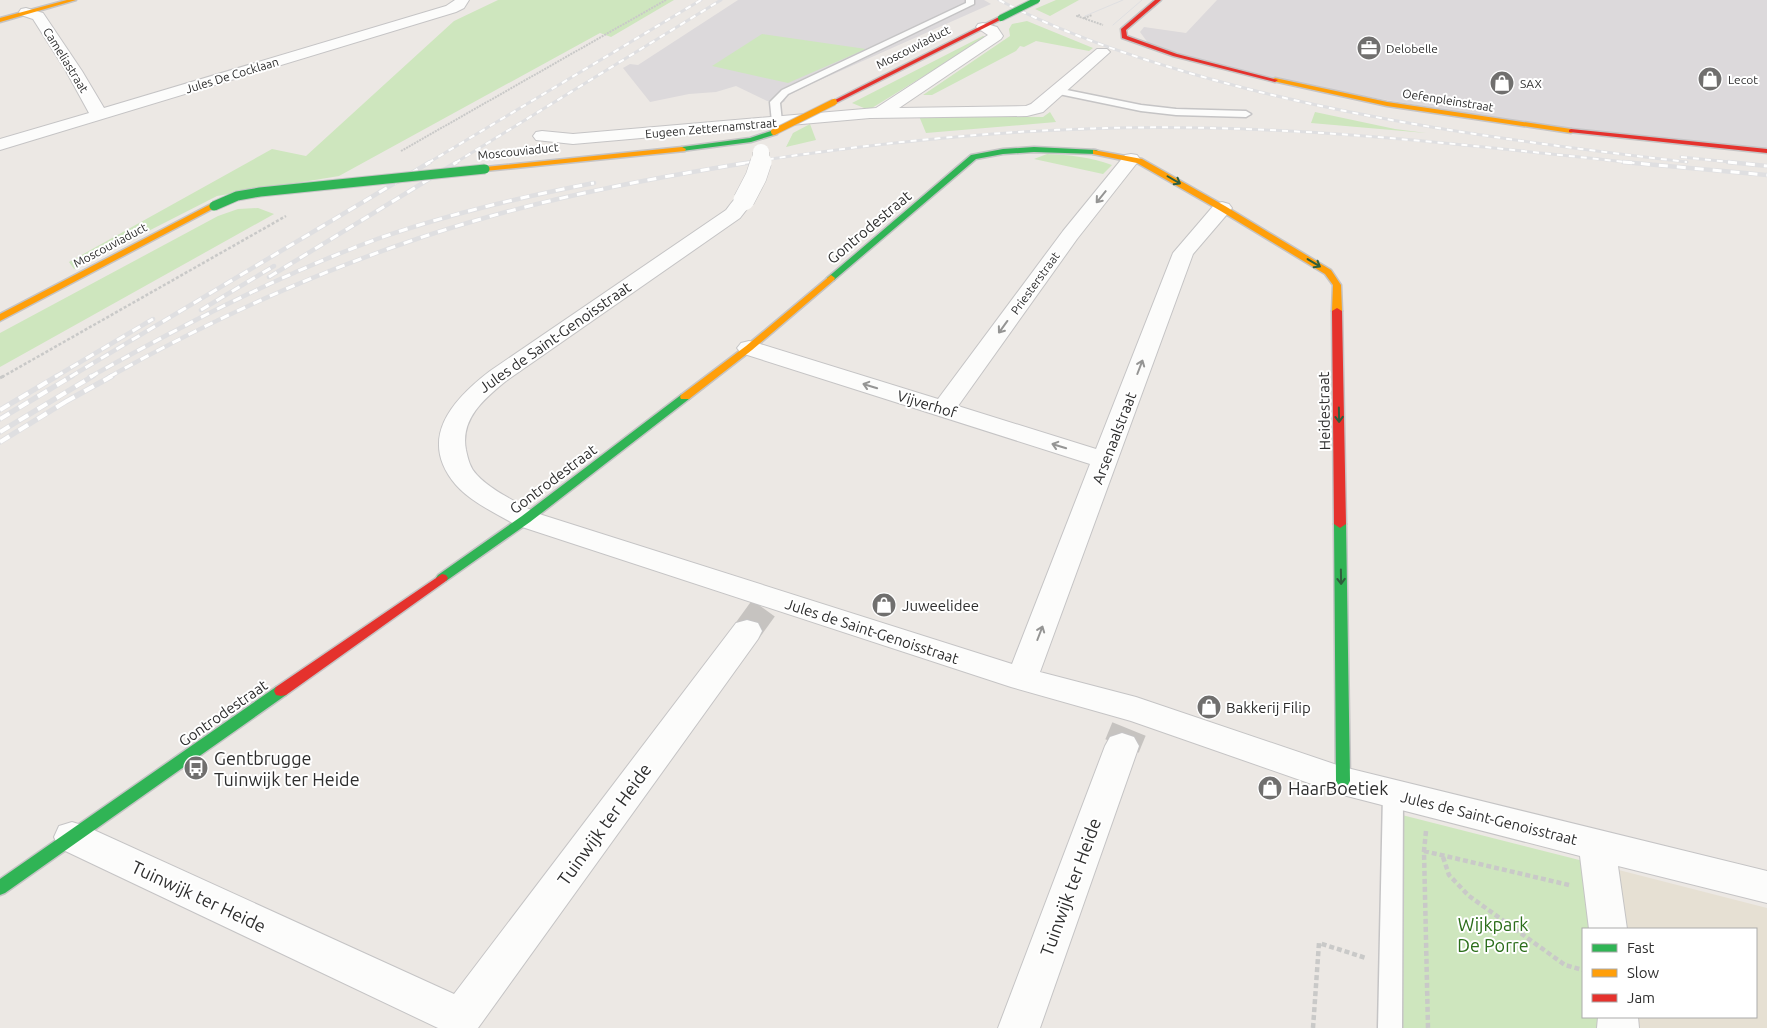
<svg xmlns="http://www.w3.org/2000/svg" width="1767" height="1028" font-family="Ubuntu,sans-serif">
  <rect width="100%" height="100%" fill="#ece8e4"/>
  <!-- industrial -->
  <path fill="#dcd9db" d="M738 0H984L991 4 811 84 787 96 784 102 767 101 736 86 716 92 689 94 650 102 623 68 630 64 638 65Z
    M1217 0H1767V151L1588 134 1286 83 1151 47 1140 32 1144 27 1186 33Z"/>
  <!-- education -->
  <path fill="#e6e0d3" d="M1607 867 1767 908V1028H1631L1629 1017H1756V929H1617Z"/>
  <!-- green -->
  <path fill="#cee6be" d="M498 0H674L611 37 600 33 339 176 217 196 74 269 69 262 272 149 306 156 454 21Z
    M1056 0H1079L1050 16 1035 9Z
    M1027 21 1093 48 1089 51 1036 41 1024 47 1020 46 1016 51 932 95H923L1010 36 1009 29 1012 24Z
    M762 34 866 49 788 83 712 66Z
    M983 36 987 37 872 108H864L852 103Z
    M1050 112 1056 122 926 133 919 116 1043 117Z
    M1315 112 1395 129 1426 133 1311 123Z
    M810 124 816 140 786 147 793 133Z
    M1047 154C1070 155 1090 157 1112 165L1103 174 1034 159Z
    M258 208 274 214 0 367V333L218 216 238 209Z
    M1402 815 1607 867 1617 929H1583V1017H1629L1631 1028H1401Z"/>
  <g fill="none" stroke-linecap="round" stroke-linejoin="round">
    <!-- street-tunnel-far1 -->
    <path stroke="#c6c3c0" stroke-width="28" stroke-dasharray="28 14" stroke-linecap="butt" d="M747 631 771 598"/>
    <!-- street-tunnel -->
    <path stroke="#c6c3c0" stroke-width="36" stroke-dasharray="36 18" stroke-linecap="butt" d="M1122 746 1129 729"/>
    <defs>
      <path id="lane" d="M966 0H974V4L788 94 780 103 782 122 777 125 772 122 770 102 782 90 966 3Z
        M1057 88 1141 105 1176 109 1246 111 1251 114 1246 117 1176 115 1141 111 1054 93 1052 91Z
        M1393 786 1400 788 1403 794 1402 1028H1378L1383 794 1386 788Z"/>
      <path id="street" d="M455 0H469L464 8 456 12 0 150V139L89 113 66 71 33 19 21 15 19 12 21 9 26 8 43 13 82 71 104 108 446 6Z
        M983 23 997 27 1003 36 1001 39 899 108 1026 106 1031 104 1097 49H1107L1110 52 1043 112 1027 116 870 118 573 144 536 140 533 136 536 132 542 131 573 134 876 108 988 35 976 27 978 24Z
        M1131 154 1137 155 1140 159 1077 239 958 406 1096 449 1173 253 1215 204 1222 202 1229 204 1232 208 1229 212 1193 254 1040 672 1136 697 1343 767 1767 871V903L1618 866 1627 929H1589L1580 856 1343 795 1131 721 1011 687 516 525C497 514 471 502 456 485 417 439 452 400 490 371L726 210C734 200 737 193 751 196L754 200 740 218 506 381C484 399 460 419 466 450 468 459 470 468 477 475 492 491 517 502 536 513L1012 664 1090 464 741 353 737 348 741 343 749 341 757 343 938 399 1063 231 1125 155Z
        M747 620 758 623 762 631 758 639 478 1028H438L59 848 54 837 59 826 72 822 85 826 454 994 736 623Z
        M1122 733 1134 737 1139 746 1040 1028H998L1105 746 1110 737Z
        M1598 1017H1638L1639 1028H1597Z"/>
      <path id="fast" d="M774 130H777V134L751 142 682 151 678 149 682 147 750 138Z
        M1034 147 1096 150 1100 152 1096 154 1034 152 1003 154 976 159 834 280H828L827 278 971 155 1003 149Z
        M685 394 690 397 689 399 530 522 446 581H438L436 578 438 575 522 516 681 395Z
        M1340 520 1346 524 1350 781 1348 785 1343 787 1338 785 1336 781 1334 524Z
        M281 686 286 687 288 691 286 695 5 893 0 895V879L276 687Z"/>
      <path id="slow" d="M67 0H76L0 22V18Z
        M1275 78 1387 102 1571 129 1575 131 1571 133 1387 106 1273 81V79Z
        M682 147 686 149 685 151 485 171 481 169 485 167Z
        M1093 150 1142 159 1225 206 1331 270 1341 285 1342 311 1337 314 1332 311 1333 285 1325 274 1219 210 1137 163 1093 154Z
        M211 204 218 206 0 321V314Z
        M831 275 835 278 834 280 752 350 689 399H681L680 397 681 395 746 346Z"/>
      <path id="jam" d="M1155 0H1161L1126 30 1127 36 1177 54 1278 80 1275 82 1173 56 1122 38 1121 29Z
        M999 17 1004 18 836 103 831 102Z
        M1571 129 1767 149V153L1569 132V130Z
        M1337 308 1342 311 1346 524 1340 528 1334 524 1332 311Z
        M442 574 446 575 448 578 446 581 286 695 281 696 276 695 274 691 276 687Z"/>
    </defs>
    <!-- lane casing -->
    <use href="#lane" stroke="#c5c4c5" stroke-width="3"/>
    <!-- street casing -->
    <use href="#street" stroke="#c5c4c5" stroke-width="2"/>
    <!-- fast casing -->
    <use href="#fast" stroke="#c5c4c5" stroke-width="3"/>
    <!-- slow casing -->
    <use href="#slow" stroke="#c5c4c5" stroke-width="3"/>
    <!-- jam casing -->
    <use href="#jam" stroke="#c5c4c5" stroke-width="3"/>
    <!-- path-far3 -->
    <path stroke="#c9c9c8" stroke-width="2" stroke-dasharray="2 1" stroke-linecap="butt" d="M1080 15 1077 16 1103 25
      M1084 18 1092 15
      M401 151 666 0"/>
    <!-- path-far2 -->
    <path stroke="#c9c9c8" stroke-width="2.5" stroke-dasharray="3 2" stroke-linecap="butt" d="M2 377 286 216"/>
    <!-- path-far1 -->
    <path stroke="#c9c9c8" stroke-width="3" stroke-dasharray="4 2.5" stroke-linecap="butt" d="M0 378 4 376"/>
    <!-- path -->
    <path stroke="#c9c9c8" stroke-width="4.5" stroke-dasharray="5 3" stroke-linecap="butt" d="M1426 831 1424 851 1428 1028
      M1424 851 1569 885
      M1443 857 1449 875 1469 896 1565 965 1583 970
      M1313 1028 1319 943 1366 958"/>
    <!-- lane -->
    <use href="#lane" fill="#fcfcfb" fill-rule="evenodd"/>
    <!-- street -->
    <use href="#street" fill="#fcfcfb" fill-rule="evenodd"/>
    <!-- fast -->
    <use href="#fast" fill="#30b455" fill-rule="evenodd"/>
    <!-- slow -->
    <use href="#slow" fill="#ff9f0a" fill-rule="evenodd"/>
    <!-- jam -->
    <use href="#jam" fill="#e5322d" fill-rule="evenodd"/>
    <!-- tram -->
    <path stroke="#dfdfe1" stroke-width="1" d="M1085 16 1123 0
      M1113 25 1142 0"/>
    <defs>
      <path id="rail-far2" d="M999 0C1058 31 1121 53 1186 72 1349 120 1518 142 1687 162
        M1681 157 1740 163
        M428 163 701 0
        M455 163 721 0
        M744 163C898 139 1054 124 1210 128 1352 131 1493 148 1635 163"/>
      <path id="rail-far1" d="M1623 162 1767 175
        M1728 162 1767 166
        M269 277 457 162
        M201 310 274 266
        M55 377 153 319
        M70 377 430 162
        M90 377C183 325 277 276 377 239 448 214 521 197 594 183
        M91 377 96 374
        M109 377C225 312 347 258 474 221 566 194 659 177 752 162"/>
      <path id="rail" d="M90 377 92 376
        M65 402 112 376
        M0 410 57 376
        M0 419 72 376
        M0 432 93 376
        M0 442 70 399"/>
    </defs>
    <!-- rail-far2 casing -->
    <use href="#rail-far2" stroke="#dfdfe1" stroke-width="3"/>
    <!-- rail-far1 casing -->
    <use href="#rail-far1" stroke="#dfdfe1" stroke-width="4.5"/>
    <!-- rail casing -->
    <use href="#rail" stroke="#dfdfe1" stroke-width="5.5"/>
    <!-- rail-far2 -->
    <use href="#rail-far2" stroke="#fff" stroke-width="2" stroke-dasharray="6" stroke-linecap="butt"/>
    <!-- rail-far1 -->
    <use href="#rail-far1" stroke="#fff" stroke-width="3" stroke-dasharray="9" stroke-linecap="butt"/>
    <!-- rail -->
    <use href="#rail" stroke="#fff" stroke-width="4" stroke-dasharray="11" stroke-linecap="butt"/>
    <defs>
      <path id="street-bridge-far1" d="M761 163V152"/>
      <path id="street-bridge" d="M744 200 756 177 761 162"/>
      <path id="fast-bridge-far1" d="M1001 18 1037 0"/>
      <path id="fast-bridge" d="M214 206 237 196 260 192 485 169"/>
      <path id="slow-bridge" d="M774 132 834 102"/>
    </defs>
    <!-- street-bridge-far1 casing -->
    <use href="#street-bridge-far1" stroke="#c5c4c5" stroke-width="17" stroke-linecap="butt"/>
    <!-- street-bridge casing -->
    <use href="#street-bridge" stroke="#c5c4c5" stroke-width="22" stroke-linecap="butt"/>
    <!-- fast-bridge-far1 casing -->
    <use href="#fast-bridge-far1" stroke="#c5c4c5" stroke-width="8" stroke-linecap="butt"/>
    <!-- fast-bridge casing -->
    <use href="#fast-bridge" stroke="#c5c4c5" stroke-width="11" stroke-linecap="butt"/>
    <!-- slow-bridge casing -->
    <use href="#slow-bridge" stroke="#c5c4c5" stroke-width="8" stroke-linecap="butt"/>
    <!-- street-bridge-far1 -->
    <use href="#street-bridge-far1" stroke="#fcfcfb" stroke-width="16"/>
    <!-- street-bridge -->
    <use href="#street-bridge" stroke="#fcfcfb" stroke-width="21"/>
    <!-- fast-bridge-far1 -->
    <use href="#fast-bridge-far1" stroke="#30b455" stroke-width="6"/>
    <!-- fast-bridge -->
    <use href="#fast-bridge" stroke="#30b455" stroke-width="9"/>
    <!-- slow-bridge -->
    <use href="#slow-bridge" stroke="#ff9f0a" stroke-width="6"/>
  </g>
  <!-- one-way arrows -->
  <defs><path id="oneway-shaft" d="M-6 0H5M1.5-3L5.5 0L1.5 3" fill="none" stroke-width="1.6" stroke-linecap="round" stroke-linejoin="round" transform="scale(1.25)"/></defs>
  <g stroke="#2f5d3c">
    <use href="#oneway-shaft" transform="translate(1174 180) rotate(30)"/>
    <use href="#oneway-shaft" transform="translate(1314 263) rotate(31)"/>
    <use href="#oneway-shaft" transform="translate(1339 415) rotate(89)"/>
    <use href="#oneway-shaft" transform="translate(1341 577) rotate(89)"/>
  </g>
  <g stroke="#959594">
    <use href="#oneway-shaft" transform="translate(1101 197) rotate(129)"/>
    <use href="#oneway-shaft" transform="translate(1003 327) rotate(126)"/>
    <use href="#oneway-shaft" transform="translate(1140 367) rotate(-69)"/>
    <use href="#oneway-shaft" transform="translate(870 386) rotate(-163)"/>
    <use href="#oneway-shaft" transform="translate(1059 446) rotate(-163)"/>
    <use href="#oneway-shaft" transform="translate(1040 633) rotate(-69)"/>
  </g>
  <!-- icons -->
  <defs>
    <symbol id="office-disc" viewBox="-11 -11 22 22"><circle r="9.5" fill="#706f6e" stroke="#fff"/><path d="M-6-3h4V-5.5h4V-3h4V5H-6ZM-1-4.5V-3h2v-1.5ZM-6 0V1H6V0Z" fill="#fff"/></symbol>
    <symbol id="shop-disc" viewBox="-11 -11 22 22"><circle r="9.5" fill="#706f6e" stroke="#fff"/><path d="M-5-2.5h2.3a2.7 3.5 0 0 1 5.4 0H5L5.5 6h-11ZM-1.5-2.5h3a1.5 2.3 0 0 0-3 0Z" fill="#fff"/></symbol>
    <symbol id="bus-disc" viewBox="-11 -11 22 22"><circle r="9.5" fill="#706f6e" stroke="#fff"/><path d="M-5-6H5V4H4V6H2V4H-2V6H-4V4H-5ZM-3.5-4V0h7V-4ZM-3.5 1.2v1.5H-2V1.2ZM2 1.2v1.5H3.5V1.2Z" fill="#fff"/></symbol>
  </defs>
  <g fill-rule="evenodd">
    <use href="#office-disc" x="1355" y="34" width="28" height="28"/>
    <use href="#shop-disc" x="1696" y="65" width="28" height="28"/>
    <use href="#shop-disc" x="1488" y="69" width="28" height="28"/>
    <use href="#shop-disc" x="870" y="591" width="28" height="28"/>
    <use href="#shop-disc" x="1195" y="693" width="28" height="28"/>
    <use href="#bus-disc" x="182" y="754" width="28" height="28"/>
    <use href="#shop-disc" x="1256" y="774" width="28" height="28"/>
  </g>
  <g text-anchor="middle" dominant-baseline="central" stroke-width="4" stroke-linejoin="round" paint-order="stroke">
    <!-- far-street labels -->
    <g font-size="12" fill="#2e2e2e" stroke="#fff">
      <text transform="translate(913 47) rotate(-27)">Moscouviaduct</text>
      <text transform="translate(66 60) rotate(58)">Cameliastraat</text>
      <text transform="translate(232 75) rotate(-17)">Jules De Cocklaan</text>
      <text transform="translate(1448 100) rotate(9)">Oefenpleinstraat</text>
      <text transform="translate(711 128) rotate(-5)">Eugeen Zetternamstraat</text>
      <text transform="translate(518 151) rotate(-6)">Moscouviaduct</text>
      <text transform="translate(110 245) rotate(-28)">Moscouviaduct</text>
      <text transform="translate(1035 283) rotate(-54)">Priesterstraat</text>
    </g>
    <!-- far-poi labels -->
    <g font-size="12" fill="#2e2e2e" stroke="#fff" text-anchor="start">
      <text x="1386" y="48">Delobelle</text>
      <text x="1728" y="79">Lecot</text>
      <text x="1520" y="83">SAX</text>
    </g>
    <!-- street labels -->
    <g font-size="15" fill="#2e2e2e" stroke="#fff">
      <text transform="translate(869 227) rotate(-40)">Gontrodestraat</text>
      <text transform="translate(555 337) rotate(-35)">Jules de Saint-Genoisstraat</text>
      <text transform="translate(927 404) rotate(17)">Vijverhof</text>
      <text transform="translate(1324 411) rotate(-91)">Heidestraat</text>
      <text transform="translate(1114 438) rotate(-69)">Arsenaalstraat</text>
      <text transform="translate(553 479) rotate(-37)">Gontrodestraat</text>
      <text transform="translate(872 631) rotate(18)">Jules de Saint-Genoisstraat</text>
      <text transform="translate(223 713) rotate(-35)">Gontrodestraat</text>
      <text transform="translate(1489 818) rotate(14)">Jules de Saint-Genoisstraat</text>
    </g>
    <!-- poi labels -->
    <g font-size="15" fill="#2e2e2e" stroke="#fff" text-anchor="start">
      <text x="902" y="605">Juweelidee</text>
      <text x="1226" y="707">Bakkerij Filip</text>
    </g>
    <!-- near-poi labels -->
    <g font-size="18" fill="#2e2e2e" stroke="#fff" text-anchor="start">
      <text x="214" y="758">Gentbrugge<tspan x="214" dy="21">Tuinwijk ter Heide</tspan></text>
      <text x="1288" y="788">HaarBoetiek</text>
    </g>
    <!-- near-street labels -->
    <g font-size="18" fill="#2e2e2e" stroke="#fff">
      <text transform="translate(604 824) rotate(-54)">Tuinwijk ter Heide</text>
      <text transform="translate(1070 887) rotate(-70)">Tuinwijk ter Heide</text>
      <text transform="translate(199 896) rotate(25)">Tuinwijk ter Heide</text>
    </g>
    <!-- near-park labels -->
    <g font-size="18" fill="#2c6e1b" stroke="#fff">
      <text x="1493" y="924">Wijkpark<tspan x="1493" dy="21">De Porre</tspan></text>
    </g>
  </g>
  <!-- legend -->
  <rect x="1582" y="928" width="175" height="90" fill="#ffffff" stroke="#ababab"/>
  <rect x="1592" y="944" width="25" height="8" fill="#30b455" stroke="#ababab"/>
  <text x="1627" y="953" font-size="15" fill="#2e2e2e">Fast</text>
  <rect x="1592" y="969" width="25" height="8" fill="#ff9f0a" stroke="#ababab"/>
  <text x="1627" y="978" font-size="15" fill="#2e2e2e">Slow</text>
  <rect x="1592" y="994" width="25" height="8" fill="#e5322d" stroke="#ababab"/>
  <text x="1627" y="1003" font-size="15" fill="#2e2e2e">Jam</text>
</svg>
